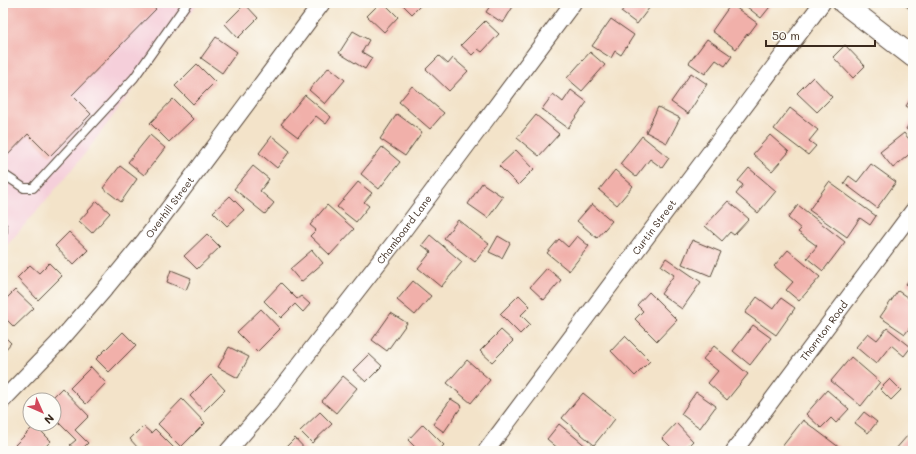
<svg xmlns="http://www.w3.org/2000/svg" width="916" height="454" font-family="Mali,sans-serif">
  <rect width="100%" height="100%" fill="#fdfcf7"/>
  <filter id="ink" filterUnits="userSpaceOnUse"><feTurbulence type="fractalNoise" baseFrequency=".025" numOctaves="2"/><feDisplacementMap in="SourceGraphic" scale="8" xChannelSelector="R" yChannelSelector="G"/><feConvolveMatrix kernelMatrix="1 2 1 2 8 2 1 2 1" color-interpolation-filters="sRGB"/></filter>
  <filter id="wash" filterUnits="userSpaceOnUse"><feTurbulence type="fractalNoise" baseFrequency=".012" numOctaves="4" result="noise"/><feDisplacementMap in="SourceGraphic" scale="16" xChannelSelector="R" yChannelSelector="G"/><feGaussianBlur stdDeviation="0.9" result="paint"/><feColorMatrix in="noise" values="0 0 0 0 0 0 0 0 0 0 0 0 0 0 0 0 0 1.4 0 .05"/><feComposite in="paint" operator="in"/></filter>
  <g filter="url(#wash)">
    <rect width="100%" height="100%" fill="#f3e3c9"/>
    <!-- built -->
    <path fill="#f5cfda" d="M3 3H198L77 164 3 250Z"/>
    <g id="blocks">
      <!-- building -->
      <path fill="#f1b0aa" d="M3 3H150L156 9 72 95 91 114 50 156 28 134 5 158 3 156Z
        M380 3H384L398 17 384 32 367 16Z
        M401 3H423L412 14Z
        M492 3H511L514 5 503 23 486 12Z
        M628 3H653L637 24 621 12Z
        M742 3H773L761 18Z
        M902 3H913V7L911 10Z
        M245 4 258 18 238 38 225 24Z
        M731 4 757 23 748 35 747 34 736 49 712 31Z
        M611 19 634 35 621 55 615 51 611 58 592 46Z
        M485 21 499 34 482 52 478 49 472 55 461 45Z
        M353 31 369 40 362 52 372 58 365 69 339 53Z
        M216 37 237 52 222 73 201 58Z
        M707 39 732 56 725 66 716 60 705 74 689 63Z
        M845 45 865 66 853 78 833 57Z
        M590 52 605 65 582 91 567 78Z
        M439 56 448 64 453 58 468 71 449 91 426 69Z
        M197 64 215 82 193 104 175 86Z
        M329 67 345 80 325 104 309 90Z
        M691 73 707 84 688 114 671 102Z
        M813 77 832 97 817 112 797 93Z
        M412 86 444 113 430 129 399 102Z
        M571 90 587 102 568 128 542 109 553 94 563 102Z
        M305 95 331 117 326 124 316 116 298 137 281 124Z
        M173 99 193 119 169 142 150 123Z
        M910 100 913 102V110L906 106Z
        M658 107 680 118 667 143 646 132Z
        M790 108 818 130 809 141 816 146 808 155 774 129Z
        M397 114 422 132 405 156 380 139Z
        M536 115 559 134 539 156 517 138Z
        M913 117V134L906 129Z
        M904 133 913 144V151L893 168 880 152Z
        M150 135 165 148 144 175 128 162Z
        M770 135 789 152 772 171 753 154Z
        M272 136 290 151 277 168 259 153Z
        M642 136 669 158 662 168 650 159 636 177 620 164Z
        M382 147 400 162 379 189 361 174Z
        M516 150 534 169 518 185 499 166Z
        M871 164 896 182 877 208 844 183 849 176 857 182Z
        M120 166 137 179 121 202 103 188Z
        M253 166 269 179 260 191 274 203 265 214 234 189Z
        M749 168 776 191 758 213 736 194 743 185 738 181Z
        M615 170 633 186 617 205 599 190Z
        M358 182 372 193 364 202 369 206 356 222 337 207Z
        M829 182 876 216 870 225 860 218 847 237 809 210Z
        M482 183 503 197 488 218 468 204Z
        M230 196 244 210 227 226 213 212Z
        M97 201 110 213 92 233 79 221Z
        M728 201 749 219 734 235 730 232 722 241 705 226Z
        M592 204 612 221 597 238 577 221Z
        M327 205 354 229 330 255 310 236 316 230 310 225Z
        M798 205 845 242 823 271 807 258 817 246 798 232 801 229 788 218Z
        M458 220 489 244 475 262 444 238Z
        M69 232 88 250 73 265 55 246Z
        M207 234 220 247 197 269 184 256Z
        M430 235 462 262 441 287 418 268 431 252 422 245Z
        M498 236 510 243 502 258 489 252Z
        M577 236 589 246 569 271 547 253 559 239 568 247Z
        M692 240 721 252 711 276 682 264Z
        M312 250 323 263 301 282 290 269Z
        M788 250 820 277 799 301 786 290 793 282 774 266Z
        M666 258 701 282 682 309 661 294 674 275 661 266Z
        M49 263 62 276 38 300 17 278 30 265 39 273Z
        M547 268 561 280 544 300 530 287Z
        M171 270 191 278 186 290 167 282Z
        M913 274V289L906 284Z
        M413 281 431 296 415 315 397 300Z
        M281 283 297 299 301 296 310 304 303 312 295 304 281 318 264 301Z
        M15 290 34 308 14 327 3 316V302Z
        M898 291 913 301V323L905 334 880 317Z
        M649 292 677 320 657 341 635 319 643 311 637 305Z
        M519 295 530 306 521 315 530 324 520 334 500 314Z
        M757 297 773 309 781 298 795 308 776 335 745 313Z
        M261 309 280 329 257 352 237 332Z
        M391 313 407 323 387 351 372 340Z
        M753 325 771 338 750 365 733 351Z
        M887 328 911 347 904 356 891 345 876 364 856 347 868 333 877 340Z
        M501 330 513 341 492 362 480 351Z
        M123 332 136 345 109 372 96 359Z
        M3 335 11 343 5 350 3 347Z
        M625 336 650 361 635 376 611 351Z
        M714 346 748 374 727 400 708 383 718 371 703 359Z
        M229 347 249 357 238 378 218 367Z
        M369 354 382 366 366 382 353 370Z
        M851 357 880 382 861 406 831 381Z
        M467 360 490 380 471 403 447 383Z
        M91 367 106 383 86 404 70 388Z
        M211 375 225 390 204 411 190 396Z
        M343 376 357 388 336 413 322 401Z
        M890 379 901 390 891 400 880 389Z
        M62 388 89 416 75 430 88 443 80 451H77L70 445 76 440 54 418V400H50Z
        M827 390 849 409 836 423 831 418 821 428 806 414Z
        M696 392 716 406 700 428 681 414Z
        M583 393 615 419 594 445 562 418Z
        M182 399 205 423 181 447 158 424Z
        M451 399 462 406 444 432 433 424Z
        M320 412 332 424 312 443 300 431Z
        M864 412 877 422 868 433 855 423Z
        M803 420 844 451H813L812 450 811 451H785L781 448Z
        M676 423 693 441 683 451H675L662 438Z
        M423 424 444 445 438 451H419L408 440Z
        M559 424 587 447 584 451H559L560 450 547 439Z
        M35 425 51 441 41 451H21L15 445Z
        M143 426 151 433 155 429 175 449 172 451H135L138 448 130 439Z
        M908 435 913 439V451H894Z
        M295 438 307 451H282Z"/>
    </g>
  </g>
  <g filter="url(#ink)">
    <use href="#blocks" fill-opacity="0" stroke="#574638" stroke-width="1"/>
    <g fill="none" stroke-linecap="round" stroke-linejoin="round">
      <defs>
        <path id="service" d="M3 174 24 188H33L134 78 187 3
          M3 227V232"/>
        <g id="minor">
          <path id="s1" d="M3 400 58 343 104 290 145 240 322 3"/>
          <path id="s2" d="M228 451 269 404 397 239 573 3"/>
          <path id="s3" d="M486 451 822 3"/>
          <path id="s4" d="M734 451 913 211"/>
        </g>
        <path id="tertiary" d="M843 3 913 57"/>
      </defs>
      <!-- service casing -->
      <use href="#service" stroke="#574638" stroke-width="10"/>
      <!-- minor casing -->
      <use href="#minor" stroke="#574638" stroke-width="18"/>
      <!-- tertiary casing -->
      <use href="#tertiary" stroke="#574638" stroke-width="22"/>
      <!-- service -->
      <use href="#service" stroke="#fff" stroke-width="8"/>
      <!-- minor -->
      <use href="#minor" stroke="#fff" stroke-width="16"/>
      <!-- tertiary -->
      <use href="#tertiary" stroke="#fff" stroke-width="20"/>
    </g>
  </g>
  <g text-anchor="middle" dominant-baseline="central" stroke-width="3" stroke-linejoin="round" paint-order="stroke">
    <!-- street labels -->
    <g font-size="10" fill="#3b2a1e" stroke="#fdfcf7">
      <text stroke="none"><textPath href="#s1" startOffset="255">Overhill Street</textPath></text>
      <text stroke="none"><textPath href="#s3" startOffset="280">Curtin Street</textPath></text>
      <text stroke="none"><textPath href="#s2" startOffset="283">Chamboard Lane</textPath></text>
      <text stroke="none"><textPath href="#s4" startOffset="150">Thornton Road</textPath></text>
    </g>
  </g>
  <!-- margin -->
  <rect width="916" height="454" fill="none" stroke="#fdfcf7" stroke-width="16"/>
  <!-- north arrow -->
  <g transform="translate(42 412) rotate(135)"><circle r="19" fill="#fdfcf7" stroke="#afa8a0"/>
  <path d="M0-3L7 15L0 10L-7 15Z" fill="#d1495b"/>
  <text y="-6" font-size="11" font-weight="bold" text-anchor="middle" fill="#3b2a1e">N</text>
  </g>
  <!-- scale -->
  <path d="M766 40v6h109v-6" fill="none" stroke="#3b2a1e" stroke-width="2"/>
  <text x="772" y="40" font-size="12" fill="#3b2a1e" stroke="#fdfcf7" stroke-width="3" paint-order="stroke">50 m</text>
</svg>
